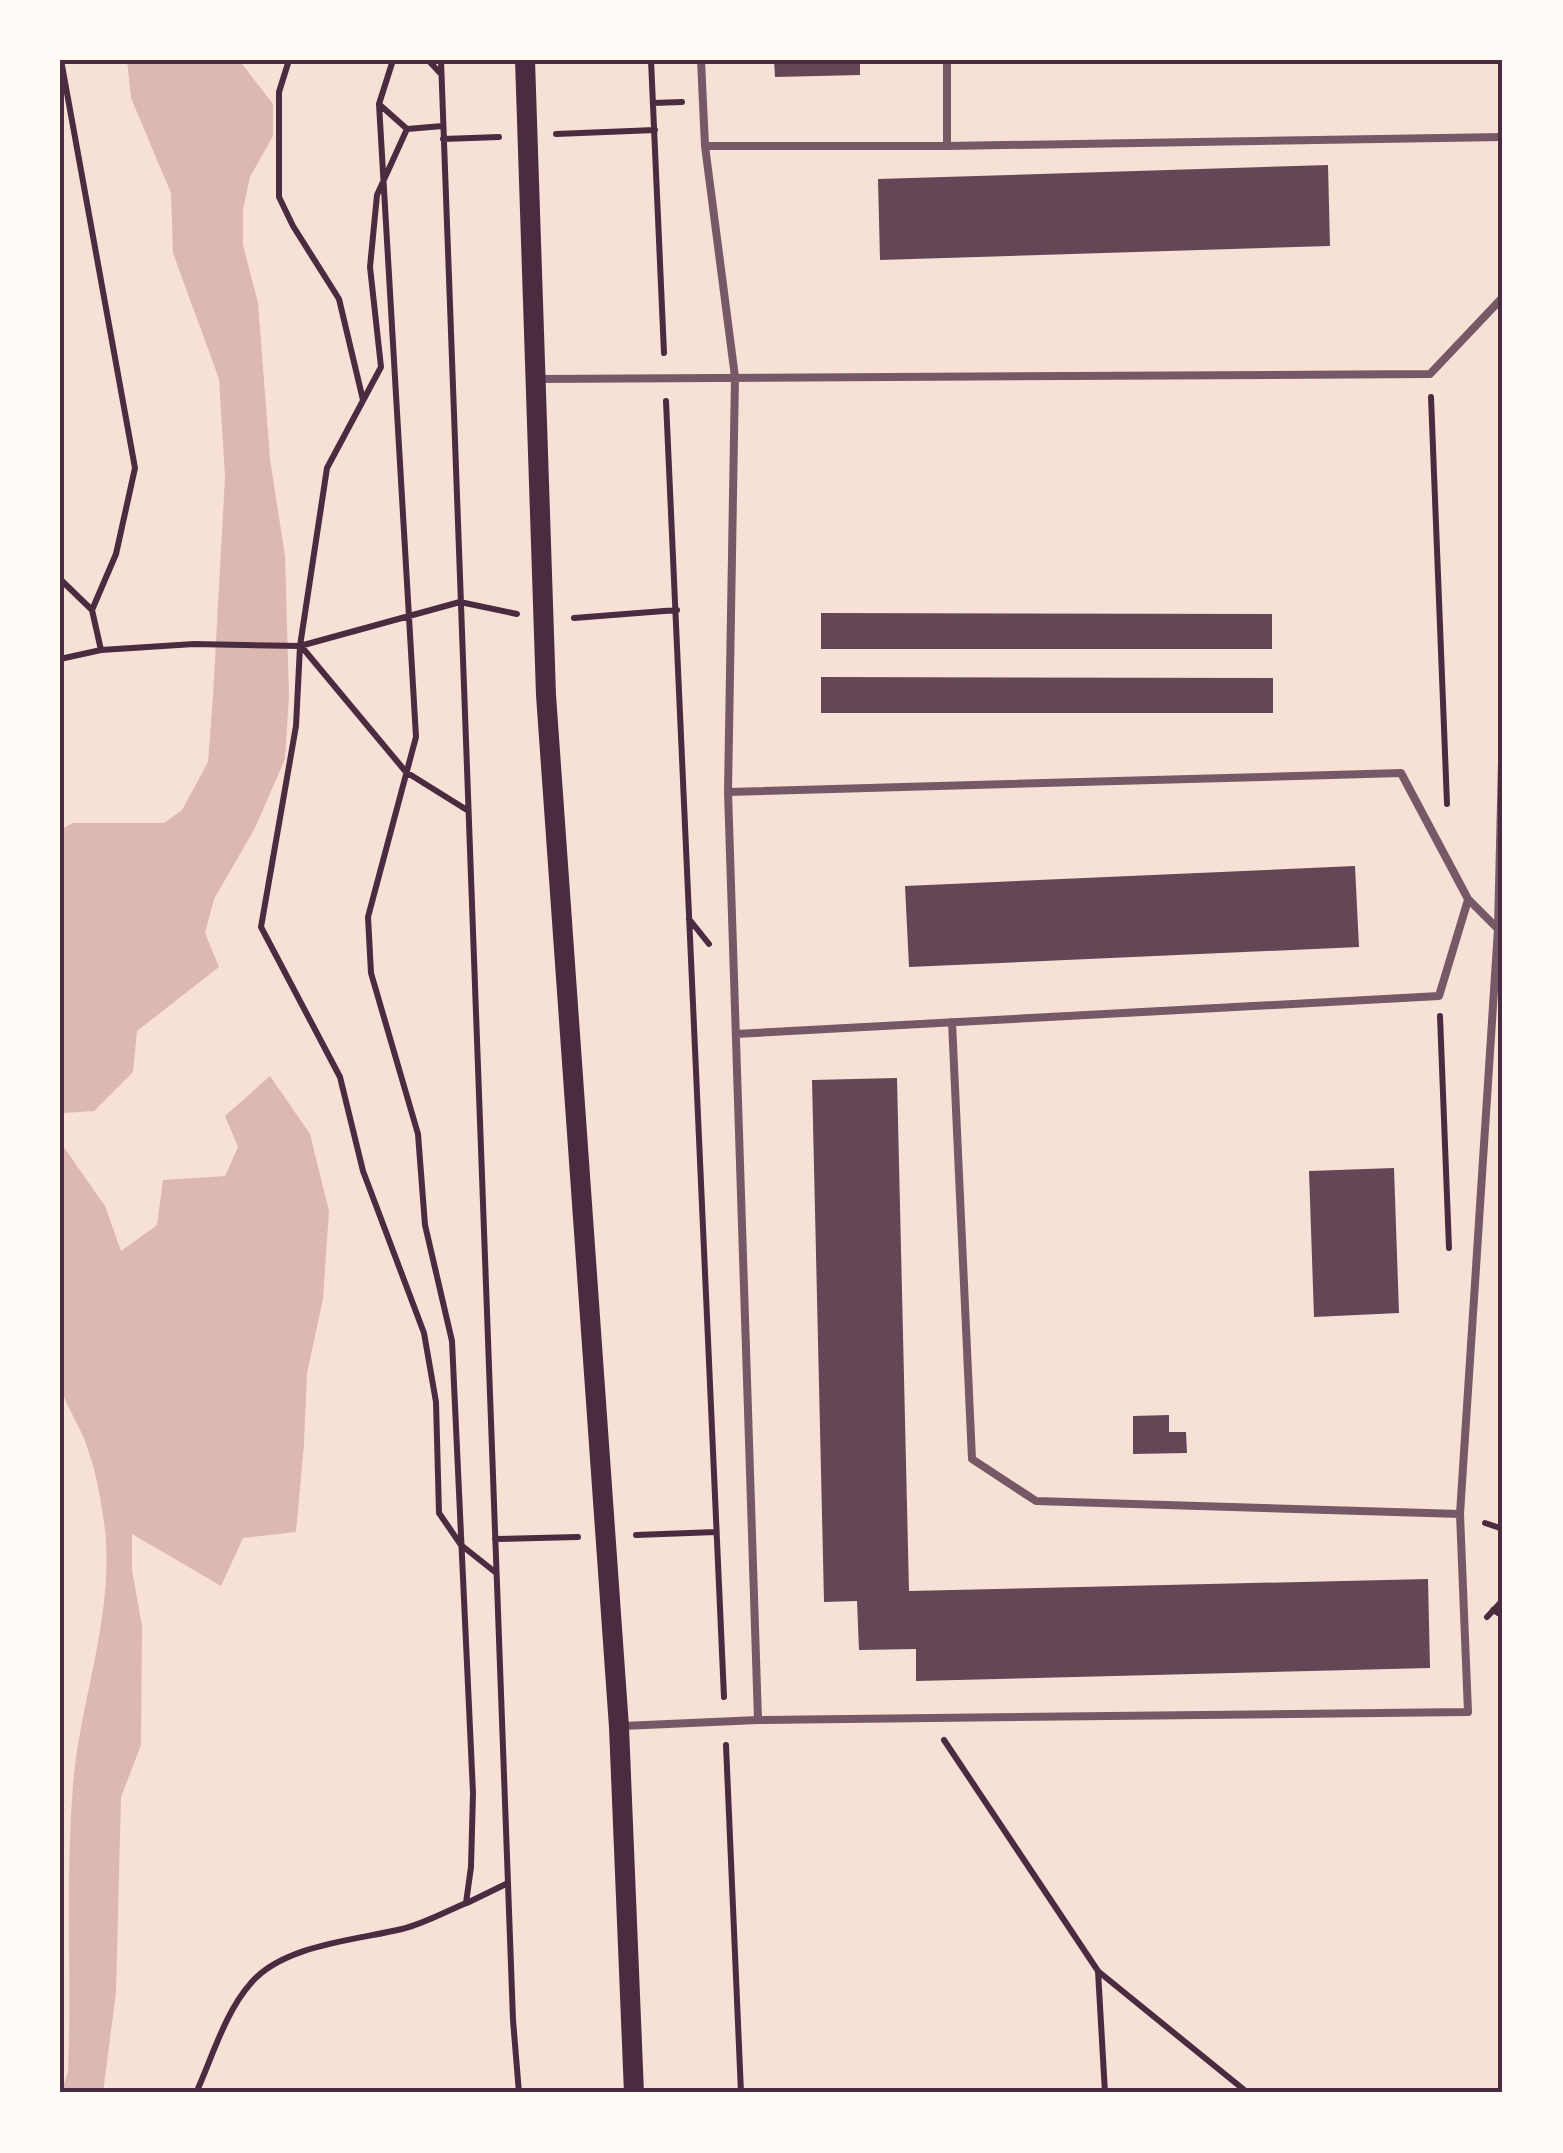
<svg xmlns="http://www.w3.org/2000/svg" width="1563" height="2153" font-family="'Fira Sans Condensed',sans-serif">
  <rect width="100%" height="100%" fill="#f7e1d7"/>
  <!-- water -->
  <path fill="#dcb8b0" d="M127 60H239L273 104V136L250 177 243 210V245L258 303 270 459 285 556 289 696 285 759 255 828 214 899 205 933 219 967 137 1031 133 1072 94 1111 63 1113V1146L105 1206 121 1251 157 1225 163 1180 225 1176 238 1147 225 1116 270 1076 310 1134 329 1211 323 1299 307 1373 304 1444 296 1532 243 1538 221 1586 132 1534V1570L142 1626 141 1745 121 1797 116 1992 103 2093H60L68 2073C72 1978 65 1881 73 1785 80 1700 114 1617 105 1530 101 1499 96 1470 85 1441 78 1423 66 1406 60 1386V830L73 823H164L182 810 208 762 213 696 225 477 219 379 173 253 171 193 131 98Z"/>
  <!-- building -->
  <path fill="#644757" d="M774 60H860V75L775 77Z
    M1328 165 1330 246 880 260 878 179Z
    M821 613 1272 614V649H821Z
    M821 677 1273 678V713H821Z
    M1355 866 1359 947 909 967 905 886Z
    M897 1078 909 1591 1428 1579 1430 1668 916 1681V1649L859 1650 857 1601 824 1602 812 1080Z
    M1394 1168 1399 1313 1314 1317 1309 1171Z
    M1169 1415V1432H1186L1187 1453 1133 1454V1416Z"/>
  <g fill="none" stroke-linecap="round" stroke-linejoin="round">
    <!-- path -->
    <path stroke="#4a2c40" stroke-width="6" d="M289 60 279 92V197L293 226 339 299 363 400
      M428 60 441 74
      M441 60 513 2020 519 2093
      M651 60 664 353
      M653 103 682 102
      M380 105 407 129 377 195 370 267 381 367 327 468 300 646 296 726 261 927 340 1077 363 1171 424 1333 436 1402 439 1513 461 1545 495 1572
      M407 129 443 126
      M556 134 655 130
      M443 139 499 137
      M1431 397 1447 804
      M666 401 724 1697
      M60 579 92 610
      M574 618 677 610
      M301 646 406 772 467 810
      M101 650 194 644 300 646 460 602 517 614
      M60 659 101 650 92 610 116 554 135 468 61 60
      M689 919 709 944
      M1440 1016 1449 1248
      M1485 1523 1503 1529
      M636 1535 716 1532
      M495 1539 578 1537
      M1493 1610 1503 1616
      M1487 1617 1503 1600
      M944 1740 1098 1971 1105 2093
      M726 1745 741 2093
      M467 1903 508 1883
      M1099 1972 1248 2093
      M196 2093C212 2058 225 2012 251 1983 283 1945 356 1940 402 1929 423 1924 445 1912 466 1903L471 1867 473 1793 452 1341 425 1225 418 1134 371 973 368 917 416 737 379 104 393 60"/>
    <!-- service -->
    <path stroke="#755966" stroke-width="8" d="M701 60 705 146 735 377 728 792 758 1720
      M947 60V146L1503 137
      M705 146H947
      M537 379 1430 374 1503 297
      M728 792 1401 773 1468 899 1498 929 1503 928
      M736 1034 1439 996 1468 900
      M1460 1514 1498 929 1503 719
      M623 1726 758 1720 1468 1712 1460 1514 1036 1501 972 1459 952 1022"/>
    <!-- secondary -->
    <path stroke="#4a2c40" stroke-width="20" d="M525 60 546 695 619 1727 634 2093"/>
  </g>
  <!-- border -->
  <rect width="1563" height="2153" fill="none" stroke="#fffaf5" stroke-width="125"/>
  <rect x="62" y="62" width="1438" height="2028" fill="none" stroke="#4a2c40" stroke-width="4"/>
</svg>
